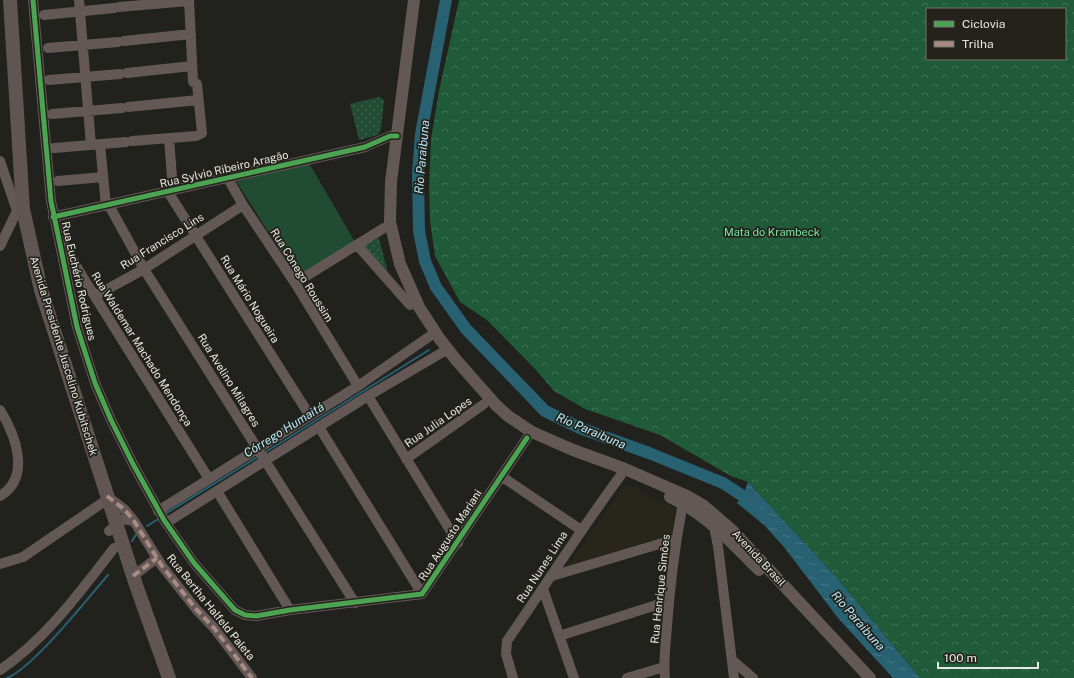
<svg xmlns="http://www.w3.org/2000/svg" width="1074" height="678" font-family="'Public Sans',sans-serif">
  <defs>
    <pattern id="grass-dots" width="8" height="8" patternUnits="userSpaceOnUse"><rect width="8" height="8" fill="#214b32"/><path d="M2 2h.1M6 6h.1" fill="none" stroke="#41654f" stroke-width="1.8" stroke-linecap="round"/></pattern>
    <pattern id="forest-crowns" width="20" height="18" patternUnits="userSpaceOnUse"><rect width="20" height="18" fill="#1f5a39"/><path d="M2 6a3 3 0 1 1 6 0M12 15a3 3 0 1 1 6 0" fill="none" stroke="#407255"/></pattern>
    <pattern id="water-ripples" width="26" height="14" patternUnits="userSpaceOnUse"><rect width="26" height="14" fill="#286172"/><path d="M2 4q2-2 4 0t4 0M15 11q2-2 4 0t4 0" fill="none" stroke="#477886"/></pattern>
  </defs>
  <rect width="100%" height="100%" fill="#21211d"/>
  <!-- built -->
  <path fill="#28261a" d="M626 484 675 509 672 534 566 568Z"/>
  <!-- grass -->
  <path fill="url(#grass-dots)" d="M379 97 384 100 381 129 378 135 359 140 350 104Z
    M379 238 389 277 360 246Z"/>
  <!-- forest -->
  <path fill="url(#forest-crowns)" fill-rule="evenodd" d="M459 0H1074V678H920L838 579 748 482 731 476 660 435 585 409 554 391 535 369 487 320 460 302 435 256 430 221 429 186 431 139 439 91ZM927 9H1065V59H927Z"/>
  <!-- pitch -->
  <path fill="#214b32" d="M309 163 355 242 297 277 236 181Z"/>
  <!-- water -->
  <path fill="url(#water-ripples)" d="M748 482 838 579 920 678H893L838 618 784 547 764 525 737 503 743 496Z"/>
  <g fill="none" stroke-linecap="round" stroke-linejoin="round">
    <!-- stream -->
    <path stroke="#286172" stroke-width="2" d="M264 453 429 350
      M165 514 259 456
      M147 526 160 518
      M132 541 137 533
      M7 678C33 668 87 599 108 575"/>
    <!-- river -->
    <path stroke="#286172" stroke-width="12" d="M446 0 421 134 418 173 419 231 425 261 436 287 466 329 545 411 580 428 649 453 723 483 743 496 753 507"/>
    <!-- minor -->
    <path stroke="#645857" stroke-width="10" d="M33 0 51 201 77 327 95 383 111 420 133 464 164 520 194 563 235 610 245 615 256 616 290 610 422 594 527 438
      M79 0 91 145
      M119 7 189 1
      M44 15 114 8
      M124 41 191 34
      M48 48 118 42
      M127 73 192 66
      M49 80 120 74
      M128 107 198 100
      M52 114 122 108
      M169 138 173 190
      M132 141 196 136 202 133 197 84 193 82 189 0
      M100 144 106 206
      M54 148 126 142
      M0 161 17 211 0 246
      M227 177 243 205 295 283 358 386
      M58 181 103 177
      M170 195 310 416
      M111 209 144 269 355 603
      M53 217 365 147 390 136H397
      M62 240 79 271 209 479
      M358 246 410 305
      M295 283 384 228
      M95 296 144 269 243 205
      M368 396 458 543
      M0 410C15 434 32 477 0 496
      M319 427 422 594
      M406 459 484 404
      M501 476 581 530
      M217 491 290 610
      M107 496 125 510 134 521 162 566 196 609 214 628 252 678
      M158 511 358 386 430 336
      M166 523 368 396 443 352
      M714 527 718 546 734 678
      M109 531 123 519 134 521
      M0 564 23 557 102 503
      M133 576 157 558
      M552 576 676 539
      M543 589 574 678
      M559 636 669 601
      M732 660 753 678
      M0 670C46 639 80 592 114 548
      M513 678 506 654 507 641C545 586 581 529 621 475
      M627 678 664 667
      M665 678C663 661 666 643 667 626 670 585 675 544 683 503"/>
    <!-- major -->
    <path stroke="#645856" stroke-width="12" d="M414 0 391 182 390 222 400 264 419 307 439 338 457 361 496 405 508 416 532 432 573 450 625 469 687 496 704 506 733 531 870 678
      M670 497C706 514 732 543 759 570"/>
    <!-- highway -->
    <path stroke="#615553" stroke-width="14" d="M10 0 23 209 41 290 136 585 169 678"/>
    <!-- quiet -->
    <path stroke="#a88b81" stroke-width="4" stroke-dasharray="8 4" stroke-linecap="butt" d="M107 496 125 510 134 521 162 566 196 609 214 628 252 678
      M133 576 157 558"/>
    <defs>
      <path id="cycleway" d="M33 0 51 201 77 327 95 383 111 420 133 464 164 520 194 563 235 610 245 615 256 616 290 610 422 594 527 438
        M53 217 365 147 390 136H397"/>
    </defs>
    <!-- cycleway casing -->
    <use href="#cycleway" stroke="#23221b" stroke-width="8"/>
    <!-- cycleway -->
    <use href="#cycleway" stroke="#4ca352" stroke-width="5"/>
  </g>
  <g text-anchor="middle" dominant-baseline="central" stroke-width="3.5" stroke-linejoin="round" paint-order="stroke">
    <!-- street labels -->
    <g font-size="11" fill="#e8e7e2" stroke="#23221b">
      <text transform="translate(224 169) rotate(-13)">Rua Sylvio Ribeiro Aragão</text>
      <text transform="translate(162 241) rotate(-32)">Rua Francisco Lins</text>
      <text transform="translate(302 275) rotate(58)">Rua Cônego Roussim</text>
      <text transform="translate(79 281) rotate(77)">Rua Euchério Rodrigues</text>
      <text transform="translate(250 299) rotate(58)">Rua Mário Nogueira</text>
      <text transform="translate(142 349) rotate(58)">Rua Waldemar Machado Mendonça</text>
      <text transform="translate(64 356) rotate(73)">Avenida Presidente Juscelino Kubitschek</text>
      <text transform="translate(229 380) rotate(58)">Rua Avelino Milagres</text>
      <text transform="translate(438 422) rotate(-35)">Rua Julia Lopes</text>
      <text transform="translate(450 535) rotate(-57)">Rua Augusto Mariani</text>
      <text transform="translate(759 558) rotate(47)">Avenida Brasil</text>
      <text transform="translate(542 567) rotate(-57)">Rua Nunes Lima</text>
      <text transform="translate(660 589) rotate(-84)">Rua Henrique Simões</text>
      <text transform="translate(211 607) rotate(51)">Rua Bertha Halfeld Paleta</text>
    </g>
    <!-- park labels -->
    <g font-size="11" fill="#76eaa3" stroke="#23221b">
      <text x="772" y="232">Mata do Krambeck</text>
    </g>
    <!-- water labels -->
    <g font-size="12" font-style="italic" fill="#b8ebfe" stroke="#23221b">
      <text transform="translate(422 157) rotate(-85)">Rio Paraibuna</text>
      <text transform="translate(284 430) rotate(-32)">Córrego Humaitá</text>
      <text transform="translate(591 431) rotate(23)">Rio Paraibuna</text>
      <text transform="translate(858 621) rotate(49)">Rio Paraibuna</text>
    </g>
  </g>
  <!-- legend -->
  <rect x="926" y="8" width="140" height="52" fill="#23221b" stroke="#72716b"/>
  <rect x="934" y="21" width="20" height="6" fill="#4ca352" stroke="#72716b"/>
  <text x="962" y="28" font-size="12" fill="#e8e7e2">Ciclovia</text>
  <rect x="934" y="41" width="20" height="6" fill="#a88b81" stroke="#72716b"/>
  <text x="962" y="48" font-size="12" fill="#e8e7e2">Trilha</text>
  <!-- scale -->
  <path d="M938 662v6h100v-6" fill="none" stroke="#e8e7e2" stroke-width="2"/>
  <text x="944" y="662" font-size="12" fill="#e8e7e2" stroke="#23221b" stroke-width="3" paint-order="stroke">100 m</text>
</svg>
